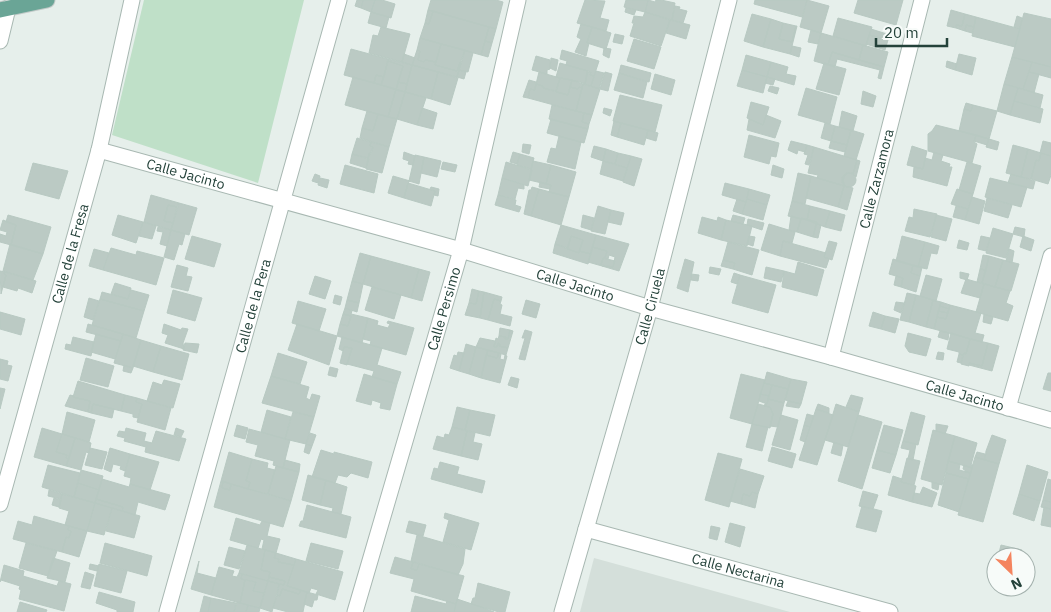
<svg xmlns="http://www.w3.org/2000/svg" width="1051" height="612" font-family="'IBM Plex Sans',sans-serif">
  <rect width="100%" height="100%" fill="#e6efeb"/>
  <!-- built -->
  <path fill="#d4dfda" d="M594 558 790 612H580Z"/>
  <!-- green -->
  <path fill="#bfe0c8" d="M144 0H304L258 183 112 135Z"/>
  <!-- building -->
  <path fill="#bbcac4" stroke="#b8c9c2" d="M357 0H363L361 8 355 6Z
    M363 0H375L371 12 361 8Z
    M375 0H382L395 4 391 18 371 12Z
    M431 0H496L503 2 496 29 428 10Z
    M585 0 605 1 600 18 609 20 606 31 577 23Z
    M626 0H648L645 12 624 7Z
    M648 0 655 2 656 0H661L675 3 672 20 645 12Z
    M755 0H807L802 17 754 4Z
    M807 0 829 6 821 33 800 27Z
    M858 0H903L896 25 854 13Z
    M675 6 680 7 679 9 687 11 683 23 672 20Z
    M626 8 636 10 634 15 625 12Z
    M428 10 433 11 429 24 425 23Z
    M951 10 965 14 962 26 956 25V28L947 26Z
    M433 11 489 27 481 55 420 38 425 23 429 24Z
    M371 12 389 17 386 28 368 23Z
    M645 12 670 20 661 46 630 36 634 23H632L634 16 643 17Z
    M1024 13 1051 19V67L1012 57Z
    M752 14 771 19 763 47 744 41Z
    M965 14 976 17 974 27 966 25 965 31 956 28V25L962 26Z
    M1017 16 1022 18 1020 29 1014 27Z
    M976 17 1020 29 1015 47 972 36Z
    M838 18 872 27 866 46 833 36Z
    M771 19 783 23 779 39 792 42 796 26H797L790 54 763 47Z
    M670 20 690 25 686 39 666 33Z
    M783 23 796 26 792 42 779 39Z
    M581 24 592 27 587 43H589L586 56 575 52 581 39 577 37Z
    M966 25 974 27 972 33 965 31Z
    M381 27 410 34 402 62 369 53 373 35 378 36Z
    M489 27 496 29 492 43 485 41Z
    M592 27 611 33 606 49 587 43Z
    M871 29 890 35 888 40 869 35Z
    M811 30 821 33 818 44 808 42Z
    M821 33 863 45 859 60 832 52 828 65 814 61Z
    M615 34 624 36 622 44 613 42Z
    M869 35 888 40 885 50 866 44Z
    M420 38 441 44 436 62 425 60 424 62 418 60 420 51 417 50Z
    M634 39 661 47 654 69 627 61Z
    M485 41 492 43 488 57 481 55Z
    M441 44 465 50 457 71 435 65Z
    M863 45 888 52 884 67 859 60Z
    M792 46 801 48 799 57 790 54Z
    M604 48 611 49 609 58 603 55Z
    M351 49 388 59 384 77 376 75 374 83 344 75Z
    M417 50 420 51 418 60 424 62 425 60 436 62 435 65 457 71 460 62 461 63 457 77 412 65Z
    M465 50 473 53 468 72 459 70Z
    M562 50 599 61 594 76 590 75 591 72 588 71 566 65 567 61 560 59Z
    M832 52 884 67 881 79 878 78 880 70 837 59 835 67 828 65Z
    M404 54 415 58 412 65 402 62Z
    M959 54 976 58 972 75 955 70Z
    M746 55 771 62 767 77 742 70Z
    M536 56 550 60V69L547 70V74L532 70Z
    M1012 57 1032 62 1023 89 1004 84Z
    M551 58 558 60 556 71 550 68Z
    M388 59 412 65 407 84 398 82 403 66 388 61Z
    M388 61 403 66 396 90 381 85Z
    M947 61 957 64 955 70 946 67Z
    M771 62 788 67 786 74 796 76 794 85 767 77Z
    M1032 62 1051 67V78L1029 72Z
    M560 63 588 71 585 84 580 82 556 77Z
    M824 63 846 69 839 95 816 89Z
    M412 65 438 72 431 99 405 92Z
    M621 65 651 73 649 82 619 73Z
    M459 70 466 72 464 79 457 77Z
    M742 70 767 77 763 93 737 86Z
    M596 71 604 73 599 89 591 86Z
    M438 72 458 78 450 105 431 99Z
    M539 72 560 78 556 91 543 88V86L536 84Z
    M587 72H591L590 75 594 76 591 86 585 84Z
    M605 72 612 74 608 91 600 89Z
    M1029 72 1039 74 1034 93 1023 89Z
    M619 73 647 82 643 98 614 90Z
    M655 74 675 80 671 95 651 89Z
    M376 75 384 77 381 85 374 83Z
    M353 77 396 89 388 117 345 105Z
    M767 77 775 79 773 85 765 83Z
    M560 78 572 80 568 95 556 92Z
    M529 80 536 82 535 90 530 89 528 98 523 97Z
    M572 80 583 84 582 88 579 87 578 89 570 87Z
    M398 82 407 84 405 92 396 90Z
    M536 84 543 86V88L568 95 570 87 578 89 579 87 582 88 576 111 528 98 530 89 535 90Z
    M583 84 600 89 592 115 576 111Z
    M1004 84 1018 88 1010 115 997 111Z
    M770 86 779 88 777 94 768 91Z
    M806 88 837 97 830 124 798 115Z
    M1018 88 1043 95 1040 108 1014 101Z
    M396 89 405 92 397 119 388 117Z
    M863 91 876 96 873 107 861 104Z
    M405 92 426 98 417 125 397 119Z
    M620 95 662 105 655 132 613 121Z
    M1014 101 1043 109 1040 123 1010 115Z
    M751 102 769 107 763 125 747 118Z
    M966 103 973 105 971 111 964 109Z
    M552 105 584 113 582 122 589 124 588 129 549 119Z
    M973 105 997 111 989 139 959 131 964 109 971 111Z
    M422 108 437 113 433 129 417 125Z
    M604 108 612 110 610 116 603 113Z
    M367 111 378 114 373 131 362 128Z
    M842 111 857 116 853 131 839 127Z
    M584 113 592 115 589 124 582 122Z
    M378 114 397 119 389 147 360 138 362 128 373 131Z
    M766 115 781 121 775 138 747 130 749 119 763 125Z
    M551 119 588 129 584 143 547 133Z
    M614 121 621 123 617 137 611 135Z
    M621 123 648 130 644 145 617 137Z
    M825 123 835 126 831 141 821 138Z
    M936 125 976 135 974 142 977 144 972 163 928 151V134L932 131Z
    M835 126 851 130 847 145 831 141Z
    M648 130 658 133 656 141 646 138Z
    M851 130 864 134 856 160 844 156Z
    M749 135 779 143 776 157 771 156 769 164 744 157Z
    M976 135 989 139 987 145 974 141Z
    M559 136 581 142 575 169 547 162 551 148 556 149Z
    M357 138 371 142 370 146 373 147 368 158 352 154Z
    M989 139 999 142 997 150 986 147Z
    M791 141 807 145 805 152 798 150 797 154 788 150Z
    M831 141 847 145 845 152 829 148Z
    M1043 141 1051 143V156L1040 153Z
    M371 142 389 147 382 173 366 169 369 153 371 154 373 147 370 146Z
    M523 144 531 145 529 154 522 152Z
    M807 145 814 147 809 165 805 164 808 155 804 154Z
    M1013 145 1028 149 1021 177 1006 173Z
    M594 146 606 149 603 161 591 157Z
    M912 146 927 151 923 169 907 165Z
    M814 147 857 160 853 174 848 173 844 177 843 181 845 186 817 178 818 175 808 173Z
    M606 149 618 153 615 164 603 161Z
    M1028 149 1041 153 1039 161 1036 160 1031 179 1021 177Z
    M404 152 415 156 413 165 408 164 409 161 403 159Z
    M513 152 520 154 517 164 510 162Z
    M934 152 943 155 941 161 950 164 949 167H952L947 186 913 177 914 167 923 169 925 158 932 160Z
    M618 153 631 156 627 168 615 164Z
    M1041 153 1051 156V175L1048 184 1031 179 1036 160 1039 161Z
    M352 154 369 159 366 168 350 163Z
    M520 154 534 158 531 169 517 165Z
    M415 155 424 157 419 184 409 181Z
    M631 156 642 159 634 186 623 182Z
    M424 157 441 161 437 177 421 173Z
    M857 160 860 161 856 177 853 174Z
    M533 161 551 165 546 184 529 180Z
    M603 161 627 168 623 181 600 174Z
    M443 162 457 165 455 172 441 169Z
    M506 162 532 170 528 186 502 178Z
    M967 162 981 166 973 194 959 190Z
    M33 163 68 171 59 199 25 190Z
    M345 165 378 174 374 193 340 184Z
    M551 165 576 172 569 197 549 192 551 185 546 184Z
    M773 165 784 169 782 178 771 175Z
    M798 173 811 176 805 204 792 201Z
    M842 180a7 7 0 1 1 14 0a7 7 0 1 1-14 0Z
    M315 174 320 176 318 183 312 181Z
    M1011 174 1035 181 1033 189 1008 183Z
    M393 176 410 181 408 183 404 198 388 193Z
    M811 176 844 186 838 207 806 198Z
    M320 178 329 180 327 188 318 185Z
    M502 178 524 185V189L518 188 515 199 498 195Z
    M990 178 1027 187 1021 207 985 197Z
    M540 182 551 185 550 189 539 187Z
    M408 183 435 191 431 206 404 198Z
    M725 183 749 189 746 202 722 195Z
    M844 186 853 188 847 210 838 207Z
    M431 187 439 189 438 196 434 195 435 191 430 189Z
    M532 187 539 189 531 216 524 214 529 190H531Z
    M539 189 569 197 561 225 531 216Z
    M749 189 770 195 767 205 747 199Z
    M957 189 973 194 968 209 951 204Z
    M151 195 179 203 177 207 168 205 164 221 173 223 171 230 144 222Z
    M498 195 516 200 515 205 521 207 519 212 495 205Z
    M972 197 985 201 979 224 965 220Z
    M987 198 1012 205 1008 218 984 211Z
    M737 199 746 202 742 214 733 211Z
    M747 199 767 205 763 220 742 214Z
    M792 201 810 206 807 220 788 216Z
    M179 203 197 208 189 235 171 230Z
    M168 205 177 207 173 223 164 221Z
    M598 206 611 210 605 234 591 231Z
    M810 206 830 211 825 227 807 220Z
    M956 206 968 209 965 220 953 217Z
    M914 209 937 214 930 237 905 231 909 217 913 218Z
    M611 210 624 213 621 225 608 222Z
    M830 211 845 215 841 231 825 227Z
    M8 215 51 227 43 254 11 245 16 225 6 222Z
    M118 215 143 222 136 243 112 235Z
    M583 215 594 218 591 230 581 227Z
    M733 215 745 218 743 224 731 221Z
    M936 215 952 219 946 241 931 237Z
    M791 216 801 219 797 232 789 230Z
    M702 217 717 221 718 217 726 220 721 240 698 233Z
    M801 218 817 222 813 237 797 232Z
    M748 219 764 223 762 230 747 225Z
    M3 220 16 225 11 245 0 242V234L6 236 7 232 0 230Z
    M726 220 752 226 747 246 721 240Z
    M143 222 156 226 152 239 139 236Z
    M769 224 795 232 792 243 783 241 780 256 761 250Z
    M816 224 821 225 818 238 813 237Z
    M561 225 596 235 591 254 579 251 583 240 571 236 568 248 555 244Z
    M158 227 171 230 167 246 160 244 163 232 157 231Z
    M1015 227 1025 229 1024 237 1013 234Z
    M993 228 1013 234 1006 258 986 253Z
    M171 230 185 234 182 245 179 244 174 260 164 257Z
    M596 235 629 244 619 271 602 266 613 267 615 257 609 255 608 259 605 258 607 251 592 247Z
    M192 236 221 244 214 267 185 259Z
    M571 236 583 240 579 253 567 249Z
    M749 236 755 237 753 246 747 244Z
    M902 236 925 242 918 267 896 261Z
    M981 236 990 238 986 251 978 249Z
    M1023 236 1034 240 1031 251 1020 247Z
    M959 240 969 243 967 250 957 248Z
    M783 241 826 253 824 257 829 259 826 268 780 256Z
    M829 241 837 243 832 260 824 257Z
    M728 242 759 250 752 275 733 269 735 263 723 260Z
    M925 242 939 246 937 254 931 253 927 269 918 267Z
    M10 244 43 254 33 280 3 271Z
    M555 244 579 253V251L591 254 588 264 553 253Z
    M592 247 607 251 605 258H603L601 265 602 266 588 262Z
    M111 248 136 255 137 251 164 258 156 285 103 270Z
    M94 249 109 253 103 270 89 266Z
    M1009 249 1014 251 1012 263 1006 261Z
    M360 253 371 256 363 284 352 281Z
    M983 255 989 256 986 270 980 269Z
    M371 256 419 269 411 298 363 284Z
    M989 256 1003 260 995 287 982 283Z
    M603 258 615 261 613 267 601 265Z
    M685 259 694 262 688 292 677 288Z
    M893 259 913 265 911 273 920 276 916 292 901 287 903 278 889 274Z
    M723 260 735 263 733 269 721 266Z
    M1003 260 1019 264 1011 291 995 287Z
    M798 262 824 270 817 296 782 287 784 271 795 274Z
    M177 265 188 268 186 276 192 277 188 291 171 287Z
    M913 265 922 267 920 276 911 273Z
    M710 267 721 269 719 275 709 273Z
    M766 267 784 271 781 282 764 278Z
    M419 269 430 272 422 301 411 298Z
    M980 269 986 270 982 283 977 282Z
    M0 271 5 272 4 274 6 275 1 294Z
    M5 272 36 281 32 293 18 288 17 291 3 287 6 275 4 274Z
    M960 272 969 274 967 280 960 278Z
    M734 273 740 275 737 284 731 282Z
    M691 274 699 275 698 281 691 280Z
    M740 275 776 285 768 313 732 303Z
    M926 275 942 279 936 301 920 296Z
    M315 276 331 281 325 299 309 294Z
    M896 276 903 278 901 287 894 285Z
    M966 279 984 284 980 298 961 293Z
    M352 281 363 284 359 303 347 300Z
    M115 283 131 288 128 299 111 294Z
    M984 284 1010 291 1006 303 1013 306 1008 321 976 312Z
    M372 287 401 295 394 319 365 310Z
    M472 289 479 291 476 304 469 303Z
    M131 290 149 295 144 311 100 299 102 292 128 299Z
    M173 290 202 298 195 321 167 313Z
    M479 291 484 292 480 318 465 315 469 303 476 304Z
    M484 292 502 297 501 301 494 299 488 320 480 318Z
    M907 293 916 295 909 322 900 320Z
    M335 295 342 297 340 305 333 303Z
    M916 295 933 300 926 327 909 322Z
    M89 298 99 301 93 320 84 317Z
    M100 299 144 311 136 338 92 325Z
    M494 299 501 301 500 304 502 305 500 314 512 317 510 326 488 320Z
    M347 300 359 303 357 312 345 308Z
    M526 300 540 304 536 318 522 314Z
    M933 300 941 302 934 329 926 327Z
    M298 301 326 309 319 331 292 323Z
    M896 302 904 303 901 313 894 310Z
    M941 302 950 305 949 309 940 306Z
    M950 305 981 313 975 333 984 335 982 342 934 329 937 317 946 319Z
    M940 306 949 309 948 313 938 311Z
    M345 308 352 311 351 314 368 318 362 343 337 336 340 324 348 326 351 316 343 314Z
    M938 311 948 313 946 319 937 317Z
    M0 312 25 319 21 335 0 329Z
    M873 312 885 316 881 329 869 326Z
    M343 314 351 316 348 326 340 324Z
    M984 314 993 317 991 324 983 322Z
    M885 316 899 319 895 333 881 329Z
    M368 318 378 321 377 325 388 328 390 324 387 323 388 321 414 328 406 355 370 345 371 341 363 339Z
    M88 324 123 334 121 341 86 332Z
    M164 324 181 330 182 328 188 329 183 343 184 349 165 343 168 335 162 333Z
    M297 324 337 336 329 365 288 350Z
    M500 328 510 330 508 339H505L506 337 499 336Z
    M510 330 513 331 508 348 499 346 500 344 498 343 497 347H494L496 338 498 339 499 336 506 337 505 339H508Z
    M525 330 532 332 525 360 519 359 525 338H522Z
    M940 331 949 333 948 340 938 337Z
    M908 333 931 339 926 356 909 352 905 346Z
    M951 333 970 339 966 354 964 353 963 355 959 354V352L947 349Z
    M96 334 121 341 115 359 91 352Z
    M123 334 141 340 133 368 114 363Z
    M73 337 94 342 91 356 65 349 66 344 71 345Z
    M342 337 382 348 377 365 401 372 397 384 372 377 374 371 347 364 352 348 344 347 343 351 339 349Z
    M480 338 495 341 494 347H497L498 343 500 344 499 346 508 348 506 355 476 347Z
    M970 339 988 343 982 366 969 363V366L961 364 964 353 966 354Z
    M141 340 161 346 153 372 133 366Z
    M185 343 199 344 197 353 183 350Z
    M988 343 999 346 992 371 969 365V363L982 366Z
    M466 344 476 347 469 374 459 371Z
    M161 346 189 354 182 380 153 372Z
    M344 347 352 348 347 365 340 363Z
    M476 347 488 350 481 378 469 374Z
    M488 350 499 353 497 358 486 355Z
    M458 352 464 353 459 371 450 368 454 355 457 356Z
    M938 352 944 353 943 360 936 359Z
    M278 353 307 362 300 384 271 376Z
    M499 353 501 354 500 359 504 360 505 355 507 356 500 383 481 378 486 355 497 358Z
    M959 354 963 355 961 363 957 362Z
    M86 358 114 366 108 387 80 380Z
    M0 359 8 361 7 365 12 366 8 381 0 379Z
    M124 365 133 368 131 373 123 371Z
    M330 367 338 369 336 377 328 375Z
    M767 372 791 379 788 389 764 383Z
    M1048 373H1051V391L1043 389Z
    M364 374 397 384 390 410 380 408 381 403 372 400 371 405 356 401Z
    M741 374 765 380 752 424 730 418Z
    M271 376 309 387 306 398 310 400 312 394 320 396 314 417 262 403Z
    M511 377 519 379 517 388 508 385Z
    M791 379 807 382 801 404 785 400Z
    M164 380 180 384 173 408 147 401 153 382 162 385Z
    M78 381 125 395 121 411 93 404 91 413 88 412 90 401 73 397Z
    M764 383 772 385 769 396 760 394Z
    M772 385 788 389 784 403 768 399Z
    M0 388 5 389 0 409Z
    M760 394 769 396 767 404 759 401Z
    M70 395 74 396 73 397 90 401 88 412 65 406Z
    M125 395 137 398 136 402 142 404 138 418 133 417V414L121 411Z
    M851 395 863 398 859 412 846 407Z
    M137 398 171 408 165 430 137 422 142 404 136 402Z
    M768 399 784 403 778 427 770 426 773 414 770 407 764 406 765 404H767Z
    M788 401 801 404 799 408 786 406Z
    M93 404 114 409 112 418 91 413Z
    M758 404 770 407 773 414 770 428 752 424Z
    M818 404 829 408V413L816 409Z
    M836 404 859 412 848 447 825 440Z
    M457 407 470 410 465 430 452 427Z
    M816 409 833 415 817 465 799 460Z
    M267 410 291 417 285 439 261 432Z
    M470 410 495 415 490 436 465 430Z
    M67 412 95 420 89 442 62 434Z
    M293 412 314 417 306 444 285 439Z
    M911 412 925 416 918 445 903 441Z
    M807 414 814 416 810 427 804 425Z
    M781 415 798 420 790 450 772 445Z
    M858 415 882 422 862 489 838 481Z
    M752 424 768 427 762 451 746 447Z
    M936 424 948 426 945 434 936 431Z
    M237 425 248 428 245 439 234 436Z
    M804 425 810 427 805 442 800 440Z
    M884 425 903 430 896 455 877 450Z
    M452 427 467 431 461 456 433 449 437 436 444 438 445 434 449 435Z
    M42 428 62 434 56 452 67 455 66 458 69 459 66 466 34 457Z
    M126 428 146 433 144 441 152 443 156 431 186 439 179 461 145 452 146 447 124 441 125 438 117 436 119 431 125 432Z
    M176 428 184 431 181 437 174 435Z
    M249 429 290 440 283 468 273 465 274 461 255 456 258 445 246 442Z
    M933 430 955 436 942 485 921 479Z
    M467 431 475 433 473 442 482 444 478 460 461 456Z
    M310 433 316 435 312 446 306 444Z
    M62 434 75 438 69 459 66 458 67 455 56 452Z
    M992 435 1006 440 999 464 985 460 986 451Z
    M955 436 977 443 971 465H973L972 468 948 461Z
    M75 438 91 443 89 453 86 452 81 470 66 466Z
    M903 441 916 444 913 460 908 459 910 450 901 448Z
    M834 442 843 445 841 456 831 453Z
    M306 444 312 446 309 454 304 452Z
    M772 447 796 454 792 468 768 461Z
    M90 448 107 452 102 469 85 465Z
    M110 448 130 454 125 471 120 469 121 466 113 464 111 472 104 469Z
    M321 450 334 454V452L372 462 368 478 351 473 347 477 338 475 335 483 312 477Z
    M877 450 896 455 890 473 872 468Z
    M229 452 252 459 246 481 250 482 248 489 221 481Z
    M977 452 985 454V460L975 457Z
    M718 453 742 459 729 507 705 500Z
    M130 454 159 462 150 490 130 484 131 478 124 476Z
    M975 457 999 464 983 522 958 515Z
    M907 458 920 461 914 485 901 482Z
    M252 459 268 463 267 468 275 470 268 494 248 489 250 482 246 481Z
    M285 460 300 464 299 472 283 468Z
    M948 461 960 464 959 470 971 473 969 479 946 473Z
    M440 462 459 467 457 474 485 481 482 493 431 479 434 468 438 469Z
    M48 465 80 473 74 497 42 487Z
    M964 465 972 468 971 473 965 472V470L963 469Z
    M1027 465 1048 472 1040 501 1019 494Z
    M276 466 299 472 291 501 268 494Z
    M740 469 764 476 758 494 752 492 750 496 743 494 741 504 730 501Z
    M81 470 103 476 99 490 78 483Z
    M946 473 969 479 959 512 938 505Z
    M308 475 326 480 320 505 302 500Z
    M893 476 902 479 901 482 916 486 912 502 888 495Z
    M102 479 129 487 130 484 170 495 165 510 138 502 135 515 122 511 123 507 96 499Z
    M1048 479 1051 480V502L1043 500Z
    M326 480 347 487 341 514 332 512 333 508 320 505Z
    M221 481H223L222 488 230 490 231 484 291 501 283 527 214 507Z
    M223 481 231 484 230 490 222 488Z
    M932 482 939 484 938 490 932 488Z
    M78 483 99 490 95 503 74 497Z
    M923 487 937 493 932 507 912 502 914 493 920 494Z
    M49 490 62 494 61 499 48 496Z
    M863 491 878 495 873 509 859 506Z
    M752 492 758 494 755 508 741 504 743 494 750 496Z
    M62 494 95 503 87 531 65 525 69 511 59 508Z
    M1019 494 1040 501 1034 521 1013 514Z
    M54 498 61 500 59 507 52 505Z
    M96 499 123 507 122 511 95 503Z
    M1043 500 1051 502V509L1041 507Z
    M95 503 112 508 104 535 87 531Z
    M307 505 351 517 346 538 299 526 301 521H303Z
    M862 506 882 511 876 532 856 527Z
    M1044 507 1051 509V527L1041 525Z
    M112 508 140 516 134 538 106 531Z
    M445 513 479 523 471 550 443 542 449 520 444 518Z
    M34 516 69 526 68 530 71 531 69 538 66 537 62 552 13 539 18 521 32 525Z
    M236 518 260 525 262 521 270 523 267 536 280 539 276 553 262 549 264 540 261 539 258 548 230 540Z
    M409 521 426 525 423 536 406 532Z
    M730 523 745 527 740 547 725 542Z
    M69 526 87 531 79 557 62 552 66 537 69 538 71 531 68 530Z
    M711 526 720 528 717 540 709 538Z
    M417 535 465 549 463 564 458 575 411 561Z
    M26 543 57 551 48 576 19 568Z
    M105 543 152 556 147 576 100 563Z
    M311 543 343 551 338 569 306 561Z
    M247 545 265 550 261 570 270 572 268 581 239 573Z
    M1001 545 1022 550 1020 557H998Z
    M229 547 245 551 239 569 224 565Z
    M265 550 276 553 274 558 279 559 278 562 294 565 287 586 301 590 299 594 282 589 280 596 277 595 279 584 284 585 285 581 269 577 270 572 261 570Z
    M276 553 296 559 294 565 278 562 279 559 274 558Z
    M395 557 413 562 411 569 417 570 419 564 464 576 456 604 411 591 414 579 390 573Z
    M53 558 70 563 65 582 47 578Z
    M296 559 343 572 335 600 316 594 318 590 311 588 309 593 287 586Z
    M199 561 197 573 216 578 211 595 191 589Z
    M413 562 419 564 417 570 411 569Z
    M90 564 99 566 97 571 89 569Z
    M99 564 127 571 121 593 94 586Z
    M4 565 24 571 23 576 57 586 59 581 71 584 64 611 19 599 21 590 19 589 20 586 1 580 0 582Z
    M219 567 234 571 232 576 237 577 239 573 242 574 241 579 245 580 240 603 211 595Z
    M85 572 94 575 90 589 81 587Z
    M242 574 268 581 264 593 253 591 256 582 241 579Z
    M269 577 285 581 284 585 268 581Z
    M245 580 256 582 253 591 264 593 260 608 240 603Z
    M268 581 279 584 272 612 260 608Z
    M478 583 510 592 505 612H499L471 604 473 598H475Z
    M282 589 299 594 301 590 307 592 303 612H288L273 608 277 595 280 596Z
    M99 592 135 602 133 612H117V610L96 603Z
    M307 592 318 595 317 600H314L312 607 304 604Z
    M204 596 211 598 208 612H200Z
    M415 596 446 604 447 601 456 604 454 612H411Z
    M211 598 236 603 234 612H208Z
    M457 599 484 608 494 612H454Z
    M20 602 47 610 46 612H17Z
    M237 602 248 605 246 612H234Z
    M248 605 260 608 259 612H246Z"/>
  <g fill="none" stroke-linecap="round" stroke-linejoin="round">
    <defs>
      <g id="minor">
        <path d="M0 41 8 8"/>
        <path id="s1" d="M99 150 461 250 650 308 831 357 1051 420"/>
        <path id="s2" d="M831 357 922 0"/>
        <path d="M1008 408 1051 256"/>
        <path id="s3" d="M0 504 99 150 132 0"/>
        <path id="s4" d="M586 529 890 612"/>
        <path id="s5" d="M167 612 339 0"/>
        <path id="s6" d="M355 612 461 250 518 0"/>
        <path id="s7" d="M562 612 650 308 729 0"/>
      </g>
      <path id="major" d="M0 10 47 0"/>
    </defs>
    <!-- minor casing -->
    <use href="#minor" stroke="#a8b8b2" stroke-width="17"/>
    <!-- major casing -->
    <use href="#major" stroke="#c2cac8" stroke-width="17"/>
    <!-- minor -->
    <use href="#minor" stroke="#fff" stroke-width="15"/>
    <!-- major -->
    <use href="#major" stroke="#6aa596" stroke-width="15"/>
  </g>
  <g text-anchor="middle" dominant-baseline="central" stroke-width="4" stroke-linejoin="round" paint-order="stroke">
    <!-- street labels -->
    <g font-size="14" fill="#24423a" stroke="#f7fbf9">
      <text stroke="none"><textPath href="#s1" startOffset="90">Calle Jacinto</textPath></text>
      <text stroke="none"><textPath href="#s2" startOffset="184">Calle Zarzamora</textPath></text>
      <text stroke="none"><textPath href="#s3" startOffset="260">Calle de la Fresa</textPath></text>
      <text stroke="none"><textPath href="#s1" startOffset="495">Calle Jacinto</textPath></text>
      <text stroke="none"><textPath href="#s5" startOffset="318">Calle de la Pera</textPath></text>
      <text stroke="none"><textPath href="#s7" startOffset="318">Calle Ciruela</textPath></text>
      <text stroke="none"><textPath href="#s6" startOffset="316">Calle Persimo</textPath></text>
      <text stroke="none"><textPath href="#s1" startOffset="900">Calle Jacinto</textPath></text>
      <text stroke="none"><textPath href="#s4" startOffset="158">Calle Nectarina</textPath></text>
    </g>
  </g>
  <!-- north arrow -->
  <g transform="translate(1011 572) rotate(155)"><circle r="24" fill="#f7fbf9" stroke="#a3b1ad"/>
  <path d="M0-4L9 19L0 12L-9 19Z" fill="#f4845f"/>
  <text y="-8" font-size="14" font-weight="bold" text-anchor="middle" fill="#24423a">N</text>
  </g>
  <!-- scale -->
  <path d="M876 38v8h71v-8" fill="none" stroke="#24423a" stroke-width="2.5"/>
  <text x="884" y="38" font-size="15" fill="#24423a" stroke="#f7fbf9" stroke-width="4" paint-order="stroke">20 m</text>
</svg>
